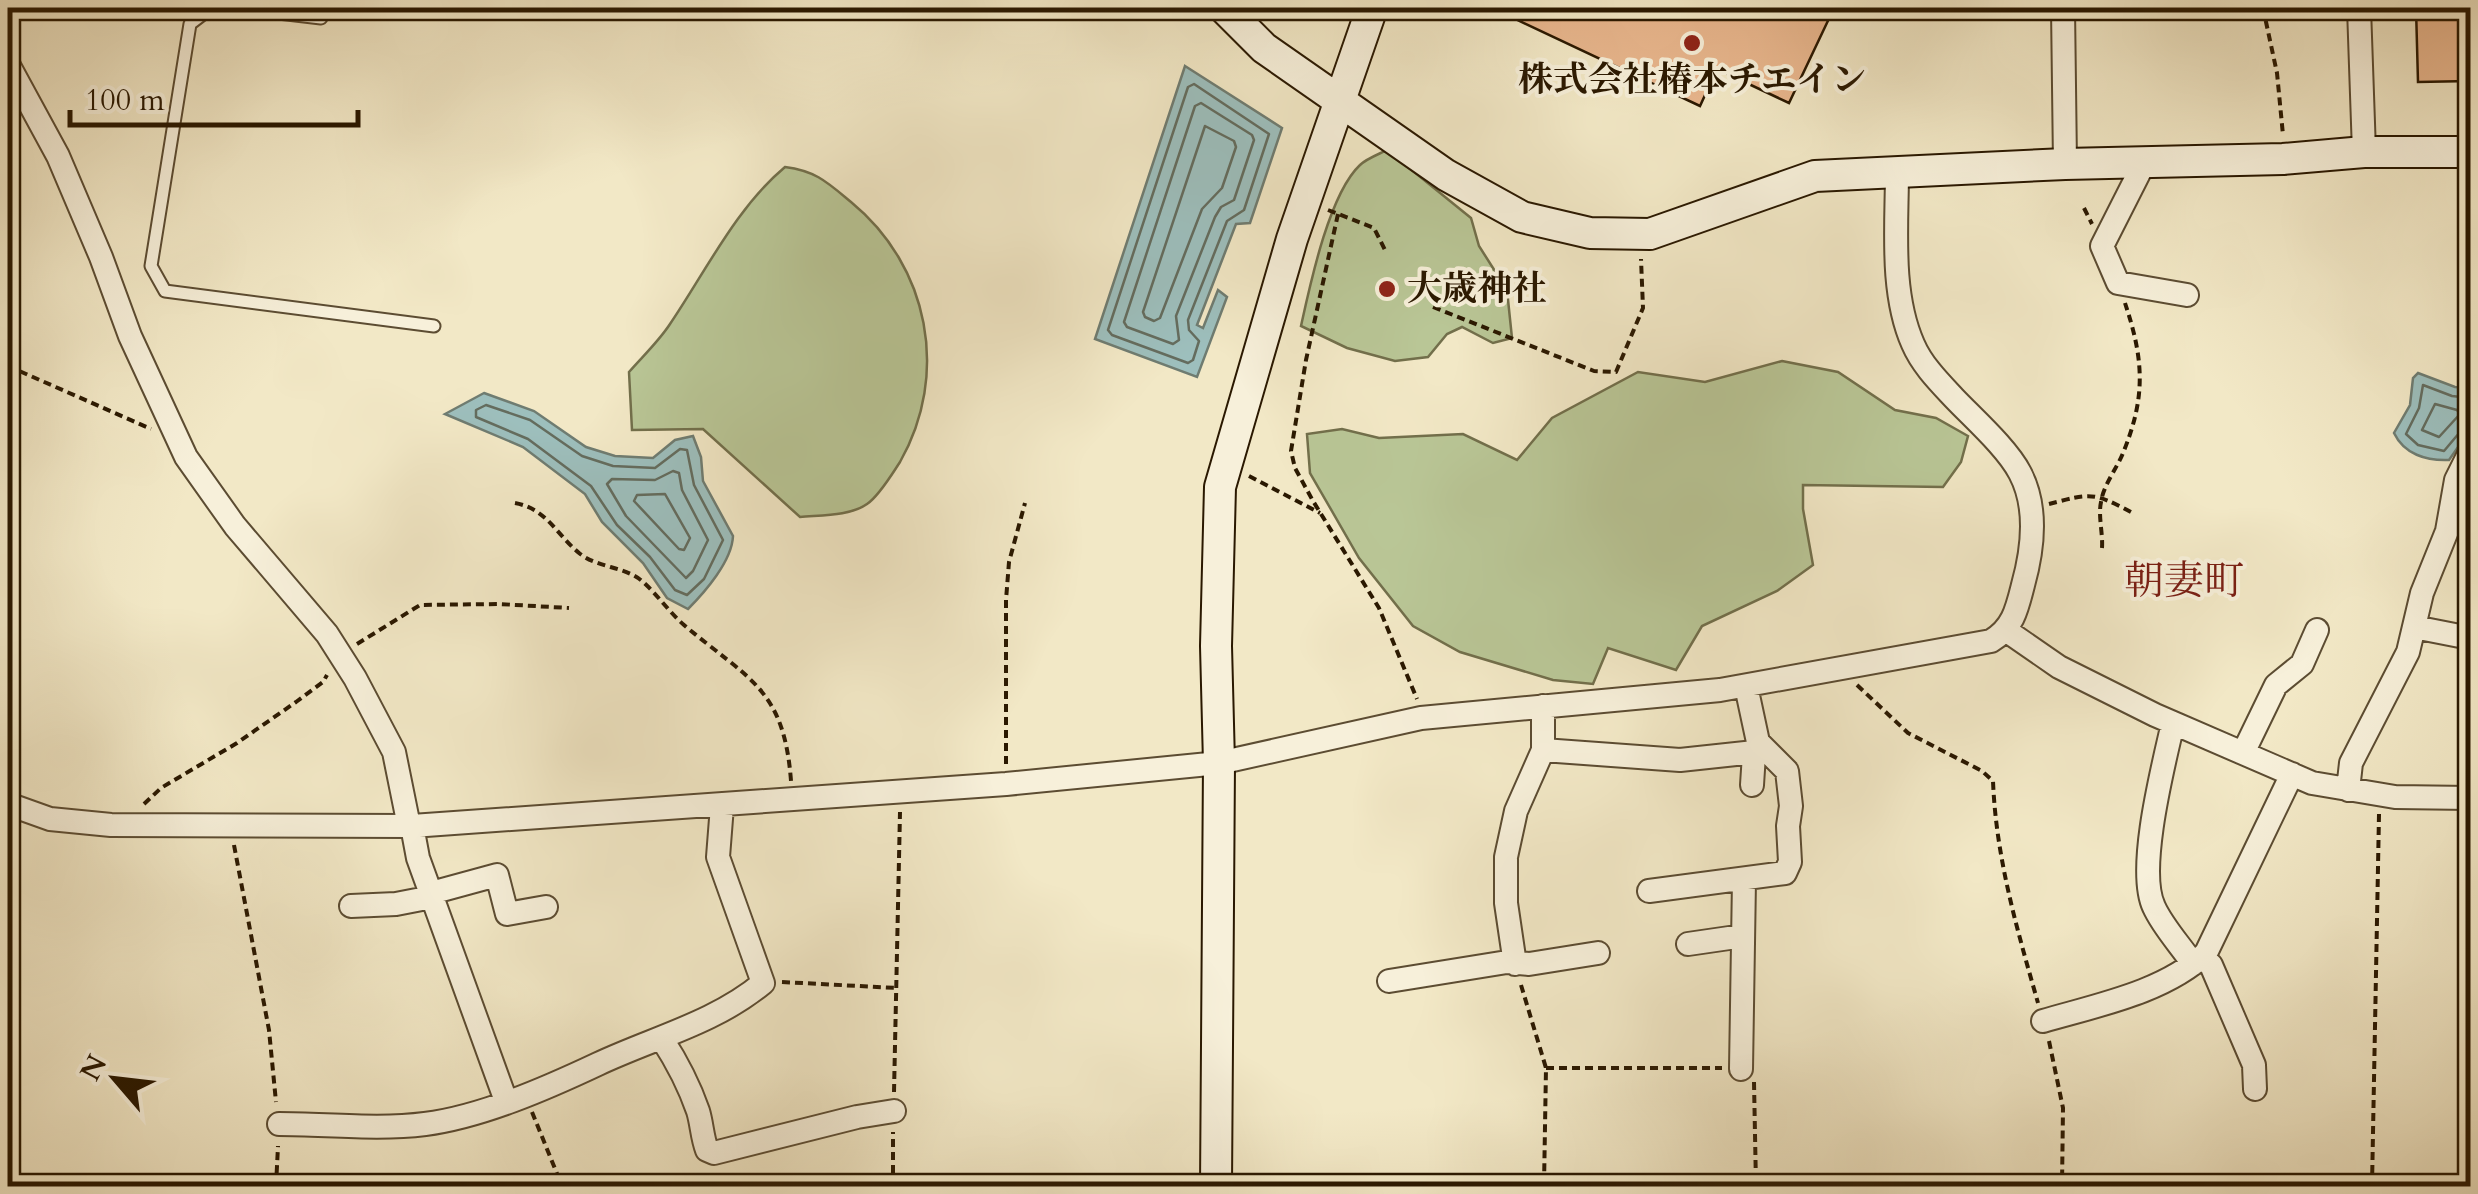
<svg xmlns="http://www.w3.org/2000/svg" width="2478" height="1194" font-family="Cardo,'Noto Serif JP',serif">
  <rect width="100%" height="100%" fill="#f2e8c6"/>
  <filter id="stains"><feTurbulence type="fractalNoise" baseFrequency=".002" numOctaves="4"/><feColorMatrix values="0 0 0 0 .2 0 0 0 0 .09 0 0 0 0 .02 0 0 0 .5 -.17"/></filter>
  <radialGradient id="worn" r=".72"><stop offset=".6" stop-color="#630" stop-opacity="0"/><stop offset="1" stop-color="#630" stop-opacity=".3"/></radialGradient>
  <!-- green -->
  <path fill="#b9c696" stroke="#726f4b" stroke-width="2.5" d="M1387 150 1471 218 1479 246 1507 290 1512 338 1493 343 1462 327 1447 334 1428 357 1395 361 1347 348 1301 326C1310 285 1329 194 1360 165 1366 159 1379 154 1387 150Z
    M785 167C816 171 827 182 851 202 929 266 950 374 900 462 892 474 879 496 867 504 850 516 821 515 800 517L703 429 632 430 629 372C643 356 659 341 670 324 706 271 736 208 785 167Z
    M1782 361 1838 372 1895 410 1936 418 1968 436 1961 462 1943 487 1803 485V509L1813 565 1777 591 1702 626 1676 670 1608 648 1593 684 1553 680 1460 652 1413 626 1359 558 1310 473 1307 434 1342 429 1379 438 1463 434 1517 460 1552 418 1638 372 1705 382Z"/>
  <!-- water -->
  <path fill="#9dbfbd" stroke="#6f7c71" stroke-width="2.5" d="M1185 66 1282 128 1250 223 1236 224 1197 325 1203 328 1218 290 1227 297 1197 377 1095 339Z
    M2418 373 2455 387 2470 388V430L2449 460C2426 461 2404 454 2394 433L2410 405 2413 378Z
    M484 393 534 411 586 447 615 456 653 458 675 440 693 436 701 457 703 481 733 536C732 561 705 592 688 609L667 598 643 563 602 522 585 494 523 447 445 414Z"/>
  <g fill="none" stroke-linecap="round" stroke-linejoin="round">
    <!-- shore -->
    <path stroke="#646c5e" stroke-width="2.5" d="M1194 84 1269 134 1244 210 1227 221 1188 320 1189 330 1199 341 1193 360 1188 363 1112 335 1108 330 1188 87Z
      M1201 103 1252 135 1254 140 1234 200 1221 207 1215 217 1176 316 1179 340 1173 344 1127 327 1124 322 1195 106Z
      M1205 126 1234 141 1236 147 1222 188 1202 209 1160 318 1154 321 1145 317 1143 312Z
      M2470 398 2452 396 2423 385 2419 408 2406 434 2418 445 2444 451 2460 432 2470 429
      M2435 404 2457 410 2460 414 2439 437 2422 430Z
      M486 405 530 420 582 456 613 466 655 468 680 449 687 450 694 485 723 540 704 579 687 595 675 590 650 557 617 525 591 486 528 439 476 417V410Z
      M673 471 679 473 682 490 708 540 693 571 686 578 626 516 607 484 612 479 655 480Z
      M665 494 690 538 684 550 679 549 634 501 637 495Z"/>
  </g>
  <!-- building -->
  <path fill="#e8b68d" stroke="#2a1800" stroke-width="2.5" d="M1515 8H1834L1789 103 1717 69 1700 106 1511 17Z
    M2416 8H2470V81L2418 82Z"/>
  <g fill="none" stroke-linecap="round" stroke-linejoin="round">
    <defs>
      <path id="lane" d="M211 8 190 24 151 266 165 291 434 326
        M235 8 321 18 323 8"/>
      <path id="street" d="M2063 8 2065 164
        M2359 8 2364 152
        M8 64 58 156 101 257 130 336 186 457 235 526 327 634 355 678 394 752 409 826
        M2139 162 2140 171 2102 246 2118 283 2187 295
        M2414 627 2470 638
        M2007 631 2059 667 2155 715 2312 783 2395 797 2470 798
        M2173 723C2164 763 2136 870 2154 907 2163 927 2181 946 2193 964
        M1543 750 1680 760 1764 751
        M2243 753 2276 685 2302 664 2317 630
        M1752 785 1754 754
        M2348 790 2351 763 2408 652 2422 593 2447 531 2456 480 2470 452
        M8 804 50 819 111 825 412 826 1006 784 1219 763 1421 718 1720 690 1991 641C2013 628 2017 609 2023 585 2033 549 2038 507 2020 473 2007 448 1974 419 1954 398 1939 382 1922 365 1913 344 1890 292 1897 226 1897 170
        M412 826 418 858 506 1101
        M1649 891 1785 873 1790 862 1788 826 1791 806 1787 771 1758 742 1746 686
        M431 893 497 875 507 914 546 907
        M351 906 396 904 432 897
        M1688 944 1743 936
        M2202 957 2211 965 2254 1065 2255 1089
        M1515 964 1506 903V857L1516 811 1543 750V706
        M1389 981 1507 962 1529 964 1598 953
        M2043 1021C2098 1005 2165 992 2206 953L2292 774
        M662 1039C677 1062 689 1085 698 1111 702 1124 702 1137 707 1150L714 1153 857 1117 894 1111
        M1741 1069 1744 880
        M279 1124C325 1124 379 1130 425 1124 481 1117 547 1088 598 1064 653 1038 715 1023 763 983L718 857 722 806"/>
      <path id="secondary" d="M1224 8 1264 48 1446 175 1522 217 1590 233 1650 234 1815 176 2065 164 2283 159 2364 152H2470
        M1216 1186 1219 763 1216 646 1220 487 1292 239 1372 8"/>
    </defs>
    <!-- lane casing -->
    <use href="#lane" stroke="#5c4c32" stroke-width="15"/>
    <!-- street casing -->
    <use href="#street" stroke="#5c4c32" stroke-width="26"/>
    <!-- secondary casing -->
    <use href="#secondary" stroke="#2a1800" stroke-width="34"/>
    <!-- path -->
    <path stroke="#2a1800" stroke-width="4" stroke-dasharray="8 5" stroke-linecap="butt" d="M2263 8 2277 73 2283 135
      M2084 208 2092 224
      M1328 210 1374 228 1385 250
      M1338 214 1306 360 1291 451 1295 468 1313 501 1379 608 1417 699
      M1433 307 1594 371 1616 372 1643 308 1641 259
      M8 366 151 429
      M1249 476 1320 513
      M515 503C547 509 556 534 579 553 597 568 624 566 642 581 657 594 669 612 684 625 749 680 784 688 791 781
      M2049 504C2091 493 2093 492 2131 512
      M2102 548C2103 533 2098 516 2101 502 2103 486 2117 468 2123 453 2146 397 2144 360 2125 303
      M357 644 420 605 499 604 569 608
      M1857 685 1908 733 1982 771 1993 781C1996 858 2017 929 2038 1003
      M1006 764V600L1009 562 1025 503
      M144 804 161 788 237 743 296 702 323 682 327 675
      M234 845 269 1030 276 1102
      M782 982 897 988
      M1521 985 1546 1068 1544 1186
      M2049 1041 2063 1108 2062 1186
      M1546 1068H1722
      M1754 1082 1756 1186
      M894 1092 900 812
      M532 1112 562 1186
      M276 1186 278 1146
      M893 1186V1132
      M2372 1186 2379 814"/>
    <!-- lane -->
    <use href="#lane" stroke="#f7f0da" stroke-width="11"/>
    <!-- street -->
    <use href="#street" stroke="#f7f0da" stroke-width="22"/>
    <!-- secondary -->
    <use href="#secondary" stroke="#f7f0da" stroke-width="30"/>
  </g>
  <!-- markers -->
  <g fill="#8f2418" stroke="#f7f0da" stroke-width="4">
    <circle cx="1692" cy="43" r="10"/>
    <circle cx="1387" cy="289" r="10"/>
  </g>
  <g text-anchor="middle" dominant-baseline="central" stroke-width="8" stroke-linejoin="round" paint-order="stroke">
    <!-- poi labels -->
    <g font-size="35" font-weight="bold" fill="#2a1800" stroke="#f7f0da">
      <text x="1692" y="80">株式会社椿本チエイン</text>
      <text x="1407" y="289" text-anchor="start">大歳神社</text>
    </g>
    <!-- quarter labels -->
    <g font-size="40" fill="#7a1f14" stroke="#f7f0da">
      <text x="2184" y="581">朝妻町</text>
    </g>
  </g>
  <!-- margin -->
  <rect width="2478" height="1194" fill="none" stroke="#f2e8c6" stroke-width="40"/>
  <rect x="10" y="10" width="2458" height="1174" fill="none" stroke="#2a1800" stroke-width="5"/>
  <rect x="20" y="20" width="2438" height="1154" fill="none" stroke="#2a1800" stroke-width="2.5"/>
  <!-- north arrow -->
  <g transform="translate(115 1079) rotate(298)" stroke="#f7f0da" stroke-width="8" paint-order="stroke">
  <path d="M0-8L18 38L0 25L-18 38Z" fill="#2a1800"/>
  <text y="-15" font-size="28" font-weight="bold" text-anchor="middle" fill="#2a1800">N</text>
  </g>
  <!-- scale -->
  <path d="M70 110v15h288v-15" fill="none" stroke="#2a1800" stroke-width="5"/>
  <text x="85" y="110" font-size="30" fill="#2a1800" stroke="#f7f0da" stroke-width="8" paint-order="stroke">100 m</text>
  <rect width="100%" height="100%" filter="url(#stains)"/>
  <rect width="100%" height="100%" fill="url(#worn)"/>
</svg>
